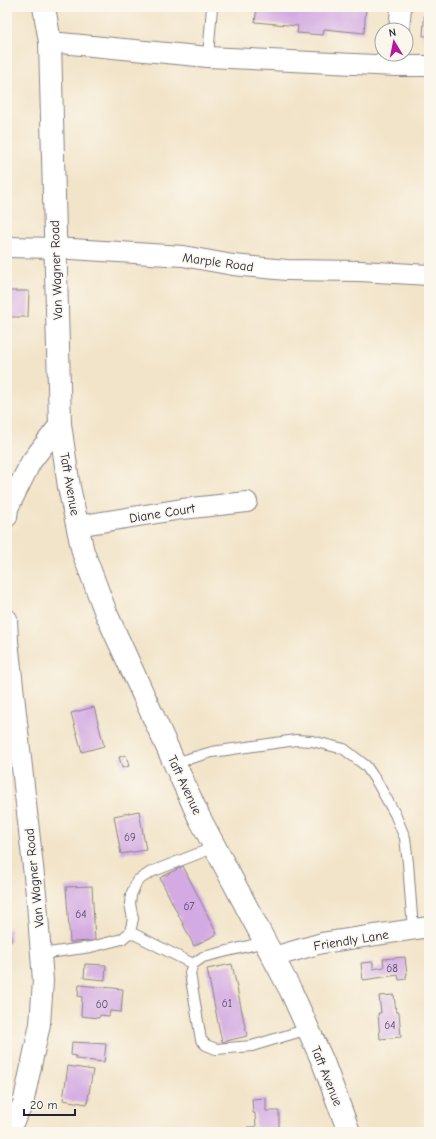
<svg xmlns="http://www.w3.org/2000/svg" width="436" height="1139" font-family="'Comic Neue',sans-serif">
  <rect width="100%" height="100%" fill="#fbf7ec"/>
  <filter id="ink" filterUnits="userSpaceOnUse"><feTurbulence type="fractalNoise" baseFrequency=".025" numOctaves="2"/><feDisplacementMap in="SourceGraphic" scale="8" xChannelSelector="R" yChannelSelector="G"/><feConvolveMatrix kernelMatrix="1 2 1 2 8 2 1 2 1" color-interpolation-filters="sRGB"/></filter>
  <filter id="wash" filterUnits="userSpaceOnUse"><feTurbulence type="fractalNoise" baseFrequency=".012" numOctaves="4" result="noise"/><feDisplacementMap in="SourceGraphic" scale="16" xChannelSelector="R" yChannelSelector="G"/><feGaussianBlur stdDeviation="0.9" result="paint"/><feColorMatrix in="noise" values="0 0 0 0 0 0 0 0 0 0 0 0 0 0 0 0 0 1.4 0 .05"/><feComposite in="paint" operator="in"/></filter>
  <g filter="url(#wash)">
    <rect width="100%" height="100%" fill="#f2e4c9"/>
    <g id="blocks">
      <!-- building -->
      <path fill="#d3aae3" d="M257 7H366L364 33 324 29 323 35 297 33 298 26 255 22Z
        M425 7H429V36H423Z
        M7 291H29L28 317H7Z
        M94 707 104 746 82 752 71 713Z
        M126 755 129 766 122 768 119 757Z
        M139 811 146 850 121 854 114 816Z
        M183 866 217 934 194 946 160 878Z
        M92 886 95 941 70 942 66 887Z
        M7 929H10L11 942H7Z
        M405 957 407 975H406V979L399 980 398 975 363 980 361 963 373 962V969L384 967 383 959Z
        M85 964 106 965 105 980 84 978Z
        M232 964 247 1036 222 1042 207 969Z
        M79 985 123 989 121 1012 110 1011 109 1016 100 1015 99 1018 81 1016 82 997 78 996Z
        M394 995 396 1012H399L401 1037 380 1039 378 1013H381L379 996Z
        M72 1042 106 1044 104 1062 76 1059V1056L71 1055Z
        M68 1066 93 1070 87 1104 63 1100Z
        M266 1098V1111H279V1132H247V1127H256L255 1113H253L252 1099Z"/>
    </g>
  </g>
  <g filter="url(#ink)">
    <use href="#blocks" fill-opacity="0" stroke="#8a8382" stroke-width="1"/>
    <g fill="none" stroke-linecap="round" stroke-linejoin="round">
      <defs>
        <path id="service" d="M208 57 212 7
          M174 763 212 752 296 740 312 741 344 749 366 766 377 782 395 814 405 838 408 863 413 930
          M130 932 193 964
          M265 942 203 957 193 964 190 973 201 1040 206 1045 216 1049 252 1046 308 1029
          M41 954 91 947 122 939 130 932 133 919 130 904 131 895 137 881 151 872 215 847"/>
        <path id="minor" d="M399 30 401 7
          M50 42 208 57 396 66
          M397 54 396 66H429
          M7 247 55 248 183 256 233 265 287 270 360 271 429 275
          M7 517 8 508 31 462 60 424
          M77 526 182 509 247 502
          M7 619 8 641 37 903 43 981 40 1024 23 1104 8 1132
          M273 957 322 943 429 927"/>
        <path id="tertiary" d="M44 7 50 42 60 424 69 487 83 552 106 613 199 817 291 991 323 1062 349 1132"/>
      </defs>
      <!-- service casing -->
      <use href="#service" stroke="#8a8382" stroke-width="12"/>
      <!-- minor casing -->
      <use href="#minor" stroke="#8a8382" stroke-width="22"/>
      <!-- tertiary casing -->
      <use href="#tertiary" stroke="#8a8382" stroke-width="24"/>
      <!-- service -->
      <use href="#service" stroke="#fff" stroke-width="10"/>
      <!-- minor -->
      <use href="#minor" stroke="#fff" stroke-width="20"/>
      <!-- tertiary -->
      <use href="#tertiary" stroke="#fff" stroke-width="22"/>
    </g>
  </g>
  <g text-anchor="middle" dominant-baseline="central" stroke-width="3.5" stroke-linejoin="round" paint-order="stroke">
    <!-- number labels -->
    <g font-size="11" fill="#4e4465">
      <text x="130" y="837">69</text>
      <text x="189" y="906">67</text>
      <text x="81" y="914">64</text>
      <text x="392" y="968">68</text>
      <text x="227" y="1003">61</text>
      <text x="102" y="1004">60</text>
      <text x="390" y="1025">64</text>
    </g>
    <!-- street labels -->
    <g font-size="13" fill="#22223b" stroke="#fbf7ec">
      <text transform="translate(218 262) rotate(8)">Marple Road</text>
      <text transform="translate(56 270) rotate(-92)">Van Wagner Road</text>
      <text transform="translate(70 484) rotate(80)">Taft Avenue</text>
      <text transform="translate(162 513) rotate(-9)">Diane Court</text>
      <text transform="translate(185 785) rotate(65)">Taft Avenue</text>
      <text transform="translate(34 878) rotate(-96)">Van Wagner Road</text>
      <text transform="translate(351 940) rotate(-9)">Friendly Lane</text>
      <text transform="translate(327 1076) rotate(68)">Taft Avenue</text>
    </g>
  </g>
  <!-- margin -->
  <rect width="436" height="1139" fill="none" stroke="#fbf7ec" stroke-width="24"/>
  <!-- north arrow -->
  <g transform="translate(394 42) rotate(350)"><circle r="19" fill="#fbf7ec" stroke="#a4a2a5"/>
  <path d="M0-3L7 15L0 10L-7 15Z" fill="#b5179e"/>
  <text y="-6" font-size="11" font-weight="bold" text-anchor="middle" fill="#22223b">N</text>
  </g>
  <!-- scale -->
  <path d="M24 1109v6h51v-6" fill="none" stroke="#22223b" stroke-width="2"/>
  <text x="30" y="1109" font-size="12" fill="#22223b" stroke="#fbf7ec" stroke-width="3" paint-order="stroke">20 m</text>
</svg>
